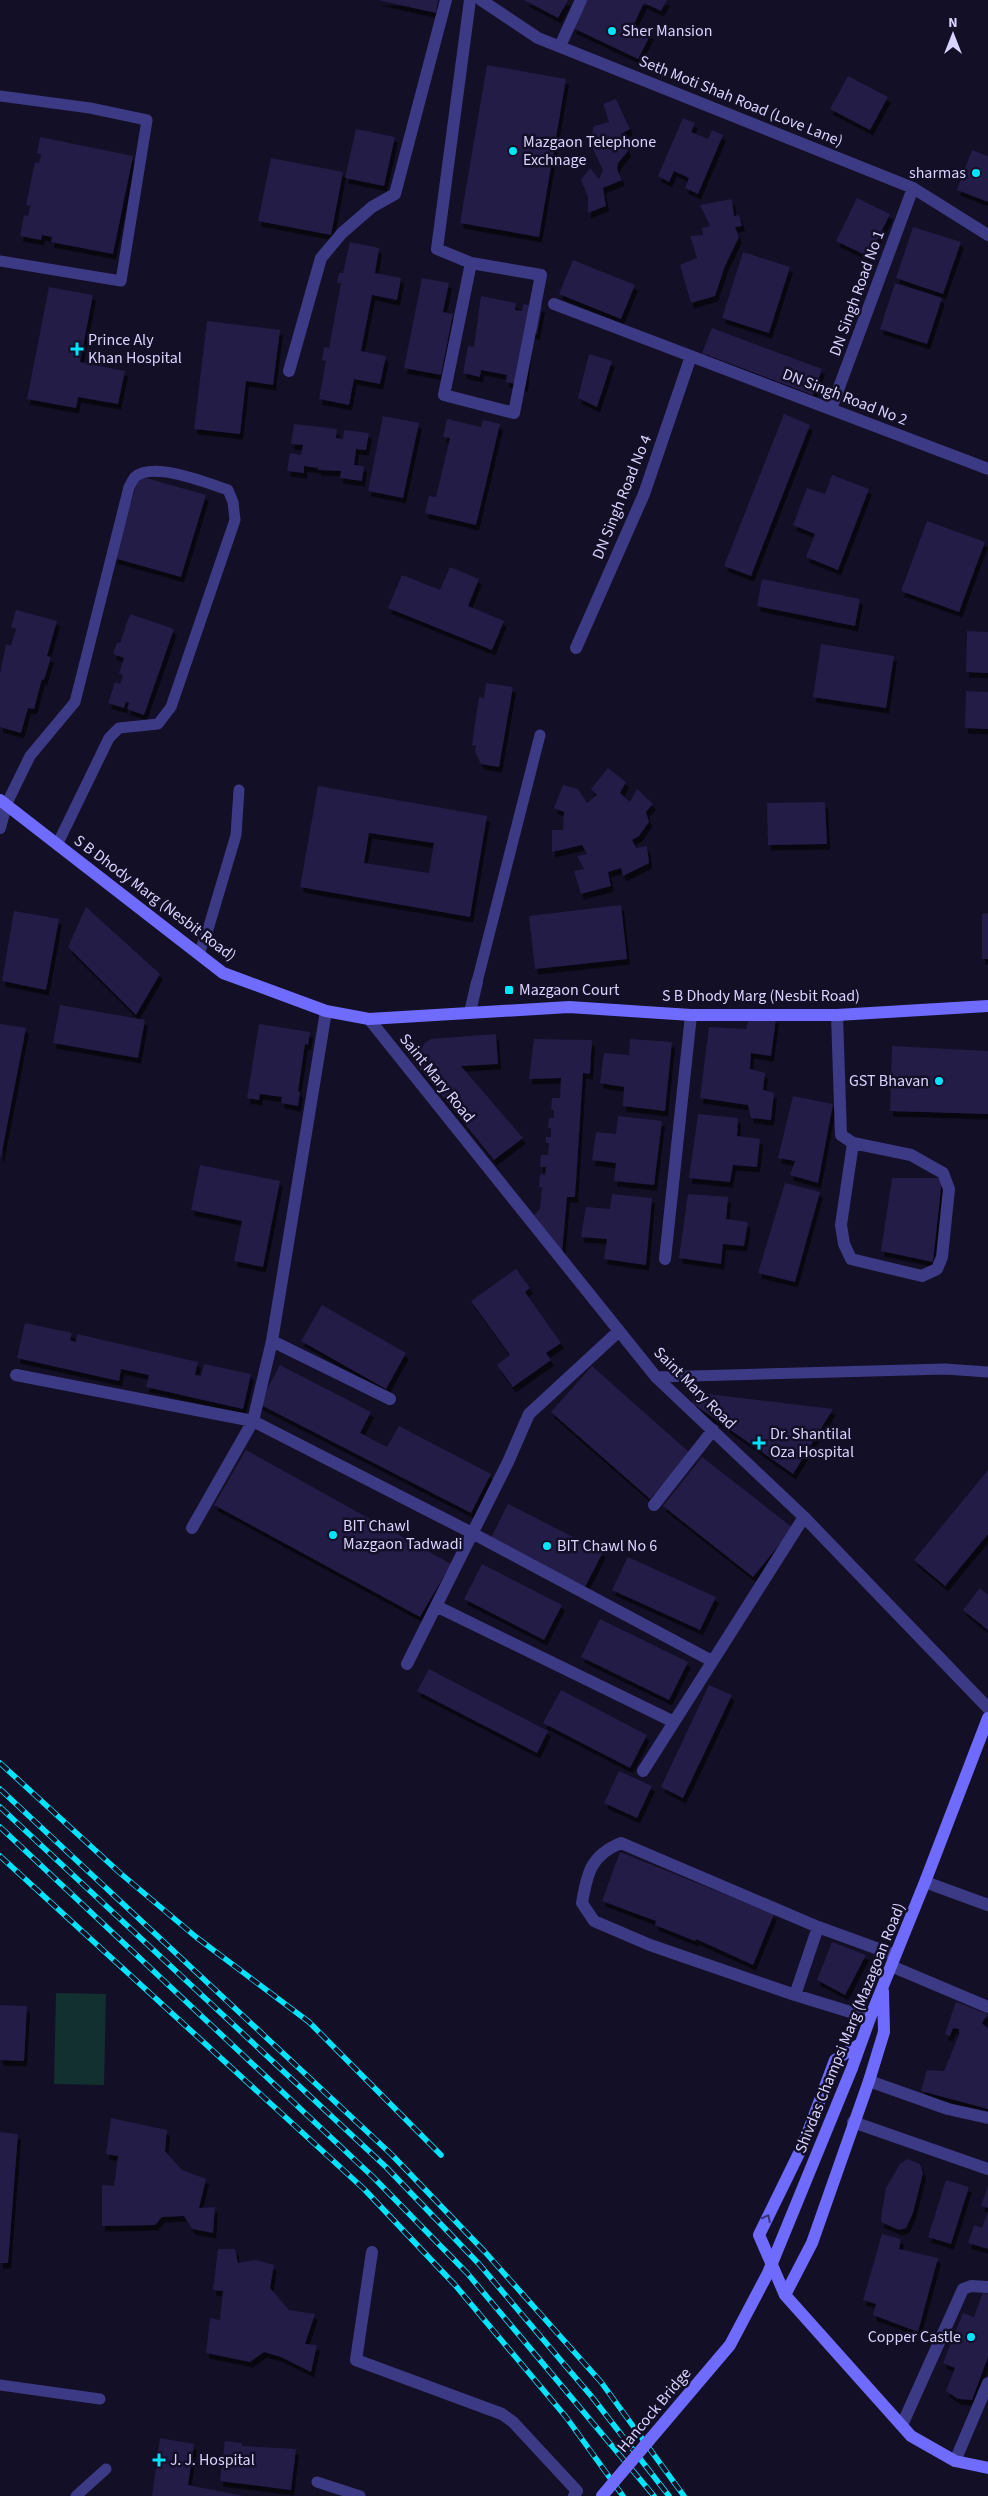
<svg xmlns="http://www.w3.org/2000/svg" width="988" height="2496" font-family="'Source Sans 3',sans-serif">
  <defs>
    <filter id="shadow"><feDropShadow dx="3" dy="5.5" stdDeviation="0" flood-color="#0009"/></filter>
  </defs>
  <rect width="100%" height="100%" fill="#130f26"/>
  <!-- green -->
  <path fill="#12302f" d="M56 1993 106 1994 104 2085 54 2084Z"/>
  <!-- building -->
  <path fill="#241b47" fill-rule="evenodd" filter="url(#shadow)" d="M378 0H438L436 13Z
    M524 0H568L558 18Z
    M587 0H667L661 11 644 3 633 26 651 34 638 59 573 28Z
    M487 65 566 79 539 237 460 223Z
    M848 76 888 97 870 130 830 109Z
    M616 99 630 129 621 134 628 151 618 163 617 169 622 180 603 188 606 206 588 213V197L581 180 590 168 599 179 603 170 590 143 594 126 609 122 603 104Z
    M683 118 695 123 691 132 708 139 712 130 723 135 698 194 685 188 689 178 674 171 669 182 658 176Z
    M356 129 395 137 384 186 345 178Z
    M40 137 133 156 113 254 51 242 52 237 42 235 41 240 20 236 24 215 28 216 30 206 26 205 35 162 39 163 41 154 37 153Z
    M972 150 988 156V202L957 190Z
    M271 158 343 172 331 235 258 221Z
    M857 198 890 214 869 257 836 241Z
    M732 199 734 216 739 215 742 226 735 227 739 237 725 266 715 296 691 303 680 265 697 258 690 236 703 235 702 228 710 226 700 205Z
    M913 227 961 242 943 294 896 278Z
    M350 242 379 248 375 273 401 278 397 300 372 295 361 351 386 356 380 384 354 379 349 405 319 399 326 361 322 360 324 347 329 348 341 283H337L339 273H343Z
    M743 252 790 267 769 333 722 318Z
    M573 260 635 285 621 319 559 294Z
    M422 278 449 283 443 312 453 314 441 375 404 368Z
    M895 283 942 298 927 344 880 329Z
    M49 287 93 295 80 362 125 371 118 404 78 397 76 408 27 399Z
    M481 296 516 303 515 310 522 311 523 304 542 307 537 334 530 333 525 386 506 382 507 375 481 370 480 377 463 373 468 346 474 347Z
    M207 321 280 330 273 385 246 381 240 434 194 429Z
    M712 328 822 369 813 395 702 353Z
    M589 354 612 361 597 407 578 398Z
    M784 414 810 425 751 576 724 566Z
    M383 416 419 423 403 498 368 491Z
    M447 419 481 427 483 420 500 424 476 525 425 513 429 496 436 497 450 438 443 437Z
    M294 424 337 429 336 438 343 439 344 430 369 433 366 450 356 449 354 465 364 466 362 481 340 478 341 471 318 470V468L304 466V473L287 471 290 453 301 455 303 445 291 444Z
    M832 475 869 489 838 570 806 557 815 534 793 525 807 488 825 494Z
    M139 476 206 495 181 577 114 558Z
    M927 521 985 542 959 612 901 591Z
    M450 567 479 579 468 606 504 621 492 650 388 608 402 575 440 590Z
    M762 579 860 599 855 626 757 606Z
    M16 610 57 621 47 656 51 657 44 680 42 679 34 709 28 708 21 733 0 727V674L6 644 11 646 16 629 11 627Z
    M130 614 174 629 144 715 127 709 129 703 126 702 124 708 108 703 115 682 120 684 123 675 119 673 124 658 113 654 117 642 120 643Z
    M967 631 988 632V673L966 672Z
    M821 644 894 656 886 708 813 697Z
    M486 683 513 687 499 767 481 764 475 752 476 746 472 745 479 697 484 698Z
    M966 691 988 692V729L965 728Z
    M608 768 626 782 620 793 630 802 637 789 653 804 646 812 649 822 639 836 632 840 636 848 647 846 649 863 623 876 621 868 608 872 611 886 581 894 574 871 584 869 577 856 587 854 582 845 552 852V830H563L564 812 554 808 563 785 578 789 587 803 597 795 591 789Z
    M318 786 487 816 470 917 300 887ZM369 833 434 843 429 873 364 863Z
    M825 802 827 844 768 845 767 803Z
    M621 905 627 959 535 969 529 916Z
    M86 907 160 974 136 1015 68 947Z
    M14 911 59 919 46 990 2 981Z
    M988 913V959H982V914Z
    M60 1005 145 1020 138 1058 53 1043Z
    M750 1016 776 1018 771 1056 751 1053 750 1069 765 1073 763 1090 774 1093 771 1120 751 1118 748 1105 700 1098 709 1027 746 1029Z
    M0 1024 26 1028 1 1157H0Z
    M259 1024 310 1032 308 1045 305 1044 298 1091 300 1092 298 1106 281 1103 282 1097 260 1094 259 1100 247 1098Z
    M496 1034 498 1064 461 1066 523 1138 494 1160 420 1069 419 1052 425 1043 431 1039Z
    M534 1039 592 1040 590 1074 583 1073 575 1197H567L562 1253 534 1215 540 1209 542 1187H539L540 1174 545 1175 546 1167H540L541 1155H548L549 1143H546V1137H551V1128H548L549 1118H554V1110H551L552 1098H560L561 1078 529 1079Z
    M630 1039 672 1042 665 1111 623 1106 624 1087 600 1083 604 1053 629 1055Z
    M892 1046 988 1051V1114L890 1111Z
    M793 1096 833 1104 818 1183 790 1175 795 1161 778 1158Z
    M698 1114 738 1118 737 1136 760 1139 757 1167 733 1165 730 1182 689 1178Z
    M618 1116 662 1121 654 1185 614 1181 616 1163 592 1160 596 1132 616 1134Z
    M200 1165 280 1181 263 1267 234 1261 242 1221 191 1210Z
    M892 1178H942L933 1262 881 1251Z
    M785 1183 820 1192 795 1282 758 1273Z
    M612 1194 652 1198 646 1265 604 1259 607 1239 581 1237 586 1207 610 1209Z
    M688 1194 728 1197 726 1219 748 1222 744 1246 723 1244 721 1264 679 1258Z
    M516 1269 530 1288 525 1292 561 1343 546 1353 551 1360 513 1387 497 1365 510 1355 471 1301Z
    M322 1305 406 1353 386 1389 301 1341Z
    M25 1323 72 1333 70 1340 76 1342 77 1334 198 1362 195 1375 201 1376 204 1364 251 1374 243 1409 146 1387 149 1375 121 1369 119 1381 17 1358Z
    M280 1365 371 1412 360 1433 387 1447 399 1426 491 1474 471 1513 259 1404Z
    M592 1366 690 1453 650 1499 551 1412Z
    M698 1393 833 1409 793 1474 692 1403Z
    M246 1450 451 1564 420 1617 214 1505Z
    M702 1457 793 1528 753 1577 663 1506Z
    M988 1470V1534L945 1586 914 1560Z
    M508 1504 603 1552 585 1587 490 1540Z
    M628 1557 716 1597 700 1630 612 1590Z
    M482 1564 562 1605 544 1640 464 1599Z
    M980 1588 988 1595V1630L963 1610Z
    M600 1619 688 1662 669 1700 581 1657Z
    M429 1669 548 1731 537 1753 417 1691Z
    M709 1685 732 1695 683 1798 661 1787Z
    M561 1690 647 1735 630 1768 543 1723Z
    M619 1771 652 1786 637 1818 604 1803Z
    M620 1852 774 1914 753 1965 696 1939 695 1941 655 1925 656 1921 602 1901Z
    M832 1942 866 1955 845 1995 817 1980Z
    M956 2002 988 2014 982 2023 988 2029V2109L921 2091 927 2070 944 2071 959 2035V2029L953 2028 950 2036 945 2034Z
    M0 2005 27 2006 24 2061 0 2060Z
    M111 2118 167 2130 165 2151 182 2170 206 2179 199 2208 215 2207 213 2233 192 2229 184 2216 162 2217 155 2225 102 2226V2185L114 2186 118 2156 106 2154Z
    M0 2132 18 2134 8 2263H0Z
    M907 2159 920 2164 923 2173 913 2213 906 2228 899 2230 881 2222 882 2211 886 2188 900 2164Z
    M946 2180 969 2187 951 2244 928 2237Z
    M988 2186V2208L981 2206Z
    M988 2212V2249L968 2243 974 2225 982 2228Z
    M882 2234 901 2239 899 2249 938 2258 918 2332 873 2315 876 2304 863 2300Z
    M218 2249H235L238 2263 256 2260 274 2265 270 2288 289 2310 315 2314 305 2344 317 2345 311 2372 281 2357 264 2352 250 2362 206 2353 210 2318 220 2320 223 2291 213 2290Z
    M983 2292 988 2294V2357L972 2400 958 2399 946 2391 955 2368 943 2363 963 2313 974 2317Z
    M160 2438 194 2444 188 2485 244 2496H152Z
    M225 2441 242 2443V2446L296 2449 291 2490 220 2481Z"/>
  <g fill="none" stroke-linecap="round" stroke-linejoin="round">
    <!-- lane -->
    <path stroke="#3d3a85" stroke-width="11" d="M0 96 90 108 147 120 121 281 0 261
      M6 805 30 756 75 702 129 487C131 484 133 479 135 477 153 461 208 483 228 490L233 502 235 520 171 707 158 724 119 728 109 738 57 845
      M199 954 209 926 236 835 239 790
      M477 982 540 735
      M656 1377 945 1369 988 1372
      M0 2385 100 2399
      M317 2482 360 2496
      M76 2496 106 2469"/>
    <!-- street -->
    <path stroke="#3d3a85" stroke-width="12" d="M470 0 437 249 471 263 541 275 514 413 444 395 471 263
      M481 0 538 38 913 188 988 235
      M560 46 581 0
      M554 304 988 469
      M289 371 321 258 342 233 372 207 395 194 446 0
      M831 409 913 188
      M576 648 644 494 691 356
      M0 828 6 805
      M470 1012 477 982
      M837 1015 841 1135 853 1143 911 1155 943 1173 949 1189 942 1257 937 1269 922 1276 851 1259 844 1244 841 1225 853 1143
      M369 1019 656 1377 804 1517 988 1708
      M665 1259 691 1015
      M272 1341 390 1399
      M16 1375 253 1421 472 1533 712 1661
      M654 1505 713 1430
      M192 1528 253 1421 272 1341 326 1011
      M436 1606 674 1722
      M407 1664 508 1462 529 1414 619 1331
      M643 1771 804 1517
      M925 1882 988 1905
      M891 1966 988 2007
      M795 1995 818 1927
      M870 2018 795 1995 650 1945 594 1921 582 1903C587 1873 591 1855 621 1843L818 1927 895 1955
      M869 2081 948 2109 988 2118
      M853 2122 988 2169
      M372 2252 356 2360 502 2414 513 2422 577 2491 574 2496
      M902 2425 963 2289 971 2286 988 2287
      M955 2461 988 2383"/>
    <!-- secondary -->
    <path stroke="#6f6bff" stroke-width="12" d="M0 800 223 973 326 1011 369 1019 569 1007 691 1015H837L988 1006
      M860 2044 835 2060 803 2145 759 2235 785 2295 911 2436 955 2461 988 2468
      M852 2068 870 2018 925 1882 988 1718
      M785 2295 812 2243 869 2081 884 2032 883 1991"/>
    <defs>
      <path id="rail" d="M0 1763 120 1873 196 1937 309 2022 441 2155
        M0 1789 391 2154 485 2252 601 2382 684 2496
        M0 1807 386 2167 479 2264 592 2397 669 2496
        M0 1827 373 2177 467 2273 654 2496
        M0 1856 364 2189 455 2285 566 2417 623 2496"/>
    </defs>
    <!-- rail casing -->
    <use href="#rail" stroke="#00e5ff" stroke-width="5.5"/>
    <!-- rail -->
    <use href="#rail" stroke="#130f26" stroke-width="4" stroke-dasharray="11" stroke-linecap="butt"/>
    <!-- secondary-bridge -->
    <path stroke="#6f6bff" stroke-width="12" d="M602 2496 730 2345 768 2273 852 2068"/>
  </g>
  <!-- one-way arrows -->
  <defs><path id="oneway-chevron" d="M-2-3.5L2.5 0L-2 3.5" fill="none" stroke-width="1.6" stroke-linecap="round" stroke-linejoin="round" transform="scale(1.25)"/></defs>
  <use stroke="#38347d" href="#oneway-chevron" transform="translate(767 2218) rotate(-63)"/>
  <!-- markers -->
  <g fill="#00e5ff" stroke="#130f26" stroke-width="2">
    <circle cx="612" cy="31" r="5"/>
    <circle cx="513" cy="151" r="5"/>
    <circle cx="976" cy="173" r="5"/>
    <path d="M74.5 341.5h5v5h5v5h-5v5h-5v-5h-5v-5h5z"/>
    <rect x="504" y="985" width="10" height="10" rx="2.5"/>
    <circle cx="939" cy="1081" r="5"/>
    <path d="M756.5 1435.5h5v5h5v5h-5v5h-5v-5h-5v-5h5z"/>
    <circle cx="333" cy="1535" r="5"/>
    <circle cx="547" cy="1546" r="5"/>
    <circle cx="971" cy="2337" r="5"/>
    <path d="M156.5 2452.5h5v5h5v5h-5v5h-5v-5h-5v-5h5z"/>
  </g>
  <g text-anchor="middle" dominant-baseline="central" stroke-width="5" stroke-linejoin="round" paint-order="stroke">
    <!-- poi labels -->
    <g font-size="16" fill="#d9d4ff" stroke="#130f26" text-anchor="start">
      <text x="622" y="31">Sher Mansion</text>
      <text x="523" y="142">Mazgaon Telephone<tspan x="523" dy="18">Exchnage</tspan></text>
      <text x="966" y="173" text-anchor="end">sharmas</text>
      <text x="88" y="340">Prince Aly<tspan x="88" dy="18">Khan Hospital</tspan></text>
      <text x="519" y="990">Mazgaon Court</text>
      <text x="929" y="1081" text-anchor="end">GST Bhavan</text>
      <text x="770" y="1434">Dr. Shantilal<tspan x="770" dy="18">Oza Hospital</tspan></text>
      <text x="343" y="1526">BIT Chawl<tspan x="343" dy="18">Mazgaon Tadwadi</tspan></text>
      <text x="557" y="1546">BIT Chawl No 6</text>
      <text x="961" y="2337" text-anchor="end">Copper Castle</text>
      <text x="170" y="2460">J. J. Hospital</text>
    </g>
    <!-- street labels -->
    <g font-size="16" fill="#d9d4ff" stroke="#130f26">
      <text transform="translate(741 101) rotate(22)">Seth Moti Shah Road (Love Lane)</text>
      <text transform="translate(857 293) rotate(-70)">DN Singh Road No 1</text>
      <text transform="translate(845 397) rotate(21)">DN Singh Road No 2</text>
      <text transform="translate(622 497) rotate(-68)">DN Singh Road No 4</text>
      <text transform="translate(155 898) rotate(37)">S B Dhody Marg (Nesbit Road)</text>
      <text x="761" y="996">S B Dhody Marg (Nesbit Road)</text>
      <text transform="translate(437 1078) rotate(51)">Saint Mary Road</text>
      <text transform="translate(695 1388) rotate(45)">Saint Mary Road</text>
      <text transform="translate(850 2028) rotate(-68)">Shivdas Champsi Marg (Mazagoan Road)</text>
      <text transform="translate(654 2410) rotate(-50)">Hancock Bridge</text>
    </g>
  </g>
  <!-- north arrow -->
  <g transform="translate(953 35)" stroke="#130f26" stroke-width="4" paint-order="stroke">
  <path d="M0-4L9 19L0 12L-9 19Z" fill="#d9d4ff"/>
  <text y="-8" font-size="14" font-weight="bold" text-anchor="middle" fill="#d9d4ff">N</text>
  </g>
</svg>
